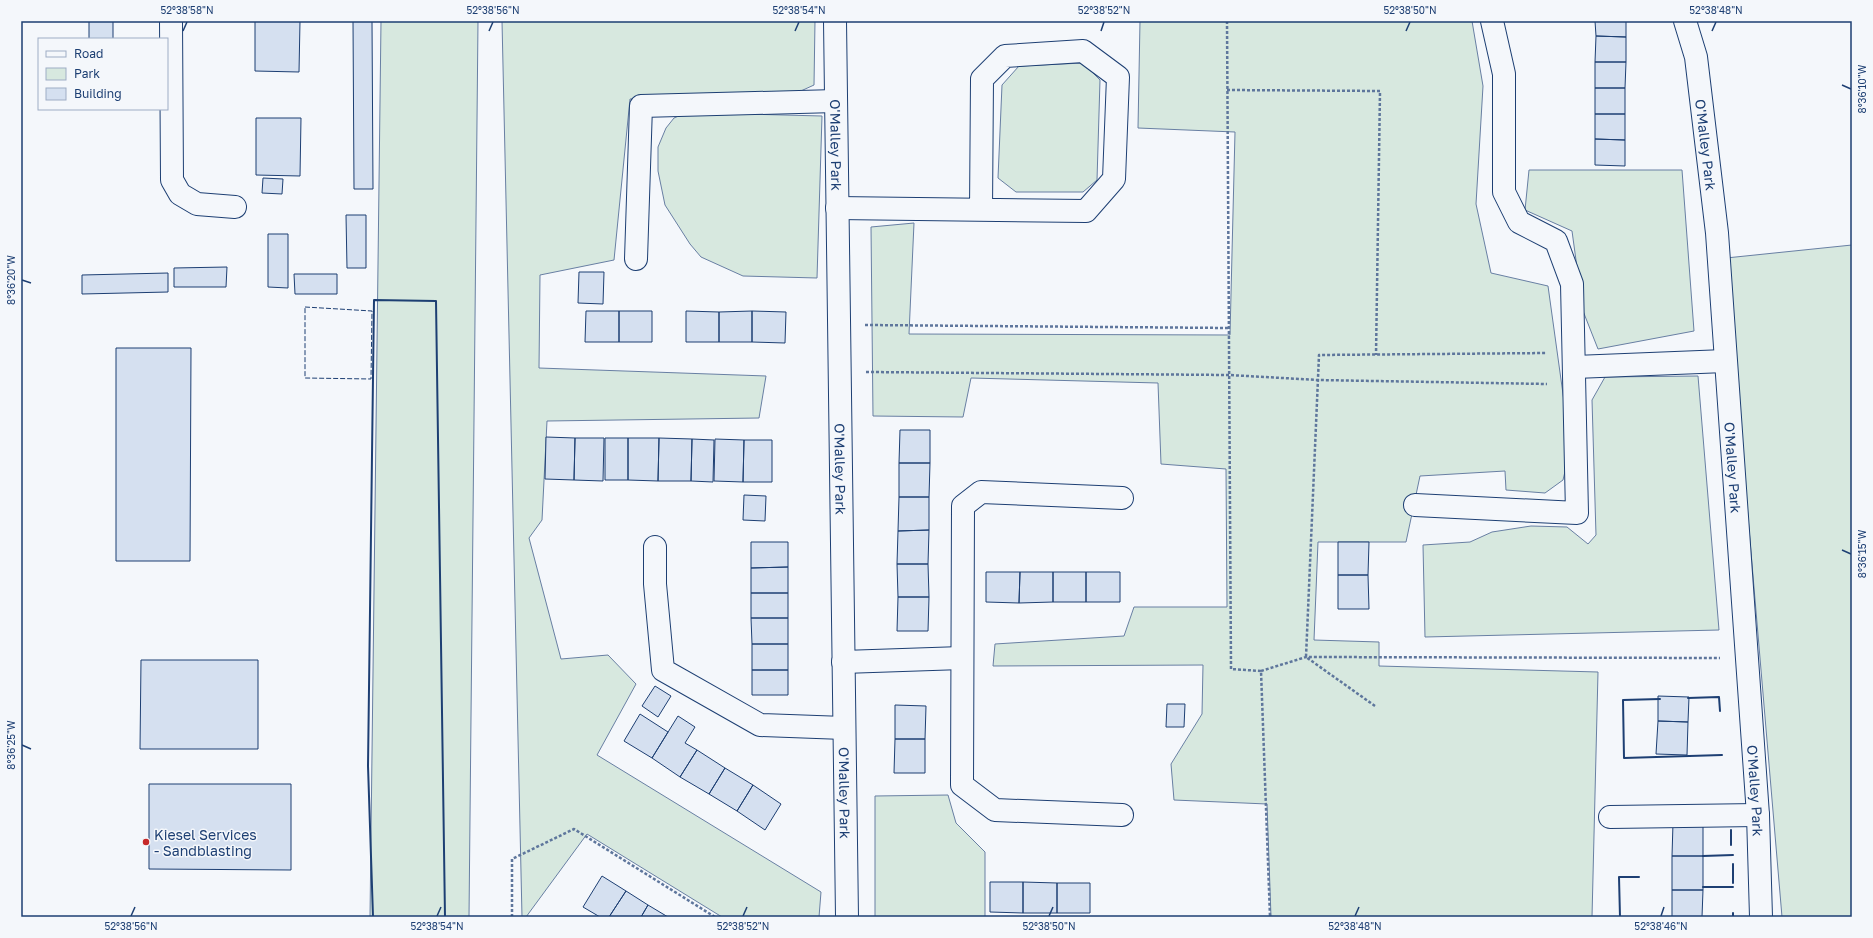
<svg xmlns="http://www.w3.org/2000/svg" width="1873" height="938" font-family="'Golos Text',sans-serif">
  <rect width="100%" height="100%" fill="#f4f7fb"/>
  <!-- green -->
  <path fill="#d7e8df" stroke="#687fa3" d="M381 21H478L469 917H370Z
    M502 21H815L814 85 792 95 630 99 614 260 540 275 539 368 766 376 759 418 547 421 542 520 529 538 561 659 608 655 636 684 597 755 821 892 819 917H722L587 834 526 917H522Z
    M1140 21H1472L1483 86 1476 204 1491 273 1548 286 1568 430V459L1563 480 1545 493 1506 490 1505 471 1420 476 1406 542H1318L1314 640 1379 642V666L1598 672 1592 917H1271L1267 804 1174 800 1171 764 1202 714 1203 665 993 666 995 644 1124 636 1134 607H1227L1226 469 1161 464 1158 383 971 378 963 417 873 416 871 227 914 223 909 334 1230 335 1235 132 1138 128Z
    M1083 63 1100 80 1097 180 1083 192H1016L998 178 1002 85 1019 66Z
    M705 113 822 116 817 278 743 276 701 257 690 244 665 205 658 171V147L666 128 674 118 683 114Z
    M1529 170H1682L1694 331 1598 349 1583 311 1572 231 1525 210Z
    M1852 245V917H1782L1726 258Z
    M1698 376 1719 630 1425 637 1423 545 1470 542 1492 532 1531 526 1567 527 1588 544 1596 535 1592 400 1605 377Z
    M948 795 956 823 985 852V917H875V796Z"/>
  <!-- building -->
  <path fill="#d5e0f0" stroke="#1d3f73" d="M89 21H113V39H89Z
    M255 21H300L299 72 255 71Z
    M353 21H372L373 189H354Z
    M1595 21H1626V37L1596 36Z
    M1596 36 1626 37V62H1595Z
    M1595 62H1626L1625 88H1595Z
    M1595 88H1625V114H1595Z
    M1595 114H1625V140L1595 139Z
    M256 118H301L300 176 256 175Z
    M1595 139 1625 140V166L1595 165Z
    M263 178 283 179 282 194 262 193Z
    M346 215H366V268H347Z
    M268 234H288V288L268 287Z
    M227 267 226 287H174V268Z
    M579 272H604L603 304 578 303Z
    M168 273V292L82 294V275Z
    M294 274H337V294H295Z
    M586 311H619V342H585Z
    M619 311H652V342H619Z
    M686 311 719 312V342H686Z
    M752 311 786 312 785 343 752 342Z
    M752 311V342H719V312Z
    M116 348H191L190 561H116Z
    M900 430H930V463H899Z
    M546 437 575 438 574 480 545 479Z
    M575 438H604L603 481 574 480Z
    M605 438H628V480H605Z
    M628 438H659L658 481 628 480Z
    M659 438 692 439 691 481H658Z
    M692 439 714 440 713 482 691 481Z
    M715 439 744 440 743 482 714 481Z
    M744 440H772V482H743Z
    M899 463H930L929 497H899Z
    M744 495 766 496 765 521 743 520Z
    M899 497H929V530L898 531Z
    M929 530 928 564H897L898 531Z
    M751 542H788V567L751 568Z
    M1338 542H1369L1368 575H1338Z
    M897 564H928L929 597H898Z
    M788 567V593H751V568Z
    M986 572H1020L1019 603 986 602Z
    M1020 572H1053V602L1019 603Z
    M1053 572H1086V602H1053Z
    M1086 572H1120V602H1086Z
    M1338 575H1368L1369 609H1338Z
    M751 593H788V618H751Z
    M898 597H929L928 631H897Z
    M751 618H788V644H752Z
    M752 644H788V670H752Z
    M141 660H258V749H140Z
    M752 670H788V695H752Z
    M655 686 671 696 658 717 642 706Z
    M1658 696 1689 697 1688 722 1658 721Z
    M1167 704H1185L1184 727H1166Z
    M895 705 926 706 925 739H895Z
    M640 714 668 732 652 758 624 741Z
    M678 716 695 727 685 743 697 750 680 777 652 758Z
    M1658 721 1688 722 1687 755 1656 754Z
    M895 739H925V773H894Z
    M697 750 725 768 709 794 680 777Z
    M725 768 753 785 737 811 709 794Z
    M149 784H291V870L149 869Z
    M753 785 781 804 765 830 737 811Z
    M1673 823H1703V856H1672Z
    M1672 856H1703V890H1672Z
    M602 876 626 891 609 917H600L583 907Z
    M990 882H1023V913L990 912Z
    M1023 882 1057 883V913H1023Z
    M1057 883H1090V913H1057Z
    M1672 890H1703L1702 917H1672Z
    M626 891 648 905 641 917H609Z
    M648 905 668 917H641Z"/>
  <g fill="none" stroke-linecap="round" stroke-linejoin="round">
    <defs>
      <g id="minor">
        <path d="M171 21 172 180 180 194 197 204 235 207"/>
        <path id="s1" d="M835 21 847 917"/>
        <path id="s2" d="M1685 21 1696 57 1717 233 1758 815 1761 917"/>
        <path d="M837 208 1086 211 1114 179 1118 77 1083 51 1005 56 982 79 981 210"/>
        <path d="M636 259 641 106 836 101"/>
        <path d="M1575 367 1725 361"/>
        <path d="M1122 498 981 492 963 506 962 785 995 810 1122 815"/>
        <path d="M1415 505 1577 513 1572 284 1556 241 1519 222 1504 192V74L1492 21"/>
        <path d="M655 547V584L663 670 760 725 844 728"/>
        <path d="M843 662 962 658"/>
        <path d="M1610 817 1758 815"/>
      </g>
    </defs>
    <!-- minor casing -->
    <use href="#minor" stroke="#1d3f73" stroke-width="24"/>
    <!-- path -->
    <path stroke="#5e769c" stroke-width="2.5" stroke-dasharray="3 2" stroke-linecap="butt" d="M1227 21 1231 669 1261 671 1270 917
      M1227 90 1380 91 1376 355
      M865 325 1229 328
      M866 372 1229 375 1318 380 1547 384
      M1261 671 1306 657 1720 658
      M1375 706 1306 657 1319 355 1547 353
      M512 917V859L574 829 715 917"/>
    <!-- minor -->
    <use href="#minor" stroke="#f4f7fb" stroke-width="22"/>
    <!-- fence -->
    <path stroke="#1d3f73" stroke-width="1" stroke-dasharray="5 2" stroke-linecap="butt" d="M305 307 372 311 371 379 305 378Z"/>
    <!-- wall -->
    <path stroke="#1d3f73" stroke-width="2" d="M1688 698 1719 697 1720 711
      M1660 699 1623 700 1624 758 1722 755
      M1731 845V830
      M1703 856 1733 855
      M1733 883V864
      M1703 887H1733
      M1733 913V917
      M373 917 368 766 374 300 436 301 445 917
      M1620 917 1619 877H1639"/>
  </g>
  <!-- ticks -->
  <path fill="none" stroke="#1d3f73" stroke-width="1.5" d="M183 31 187 22M489 31 493 22M795 31 799 22M1101 31 1104 22M1406 31 1410 22M1712 31 1716 22M1842 85 1851 89M22 280 31 283M1842 550 1851 554M22 745 31 749M131 916 135 907M437 916 441 907M743 916 747 907M1049 916 1053 907M1355 916 1359 907M1661 916 1664 907"/>
  <!-- markers -->
  <circle fill="#c62828" stroke="#f4f7fb" stroke-width="1.5" cx="146" cy="842" r="4"/>
  <g text-anchor="middle" dominant-baseline="central" stroke-width="3" stroke-linejoin="round" paint-order="stroke">
    <!-- street labels -->
    <g font-size="14" fill="#1d3f73" stroke="#f4f7fb">
      <text stroke="none"><textPath href="#s1" startOffset="124">O'Malley Park</textPath></text>
      <text stroke="none"><textPath href="#s2" startOffset="126">O'Malley Park</textPath></text>
      <text stroke="none"><textPath href="#s2" startOffset="450">O'Malley Park</textPath></text>
      <text stroke="none"><textPath href="#s1" startOffset="448">O'Malley Park</textPath></text>
      <text stroke="none"><textPath href="#s2" startOffset="774">O'Malley Park</textPath></text>
      <text stroke="none"><textPath href="#s1" startOffset="772">O'Malley Park</textPath></text>
    </g>
    <!-- poi labels -->
    <g font-size="14" fill="#1d3f73" stroke="#f4f7fb" text-anchor="start">
      <text x="154" y="834">Kiesel Services<tspan x="154" dy="16">- Sandblasting</tspan></text>
    </g>
  </g>
  <!-- border -->
  <rect width="1873" height="938" fill="none" stroke="#f4f7fb" stroke-width="44"/>
  <!-- legend -->
  <rect x="38" y="38" width="130" height="72" fill="#f4f7fb" stroke="#9eadc5"/>
  <rect x="46" y="51" width="20" height="6" fill="#f4f7fb" stroke="#9eadc5"/>
  <text x="74" y="58" font-size="12" fill="#1d3f73">Road</text>
  <rect x="46" y="68" width="20" height="12" fill="#d7e8df" stroke="#9eadc5"/>
  <text x="74" y="78" font-size="12" fill="#1d3f73">Park</text>
  <rect x="46" y="88" width="20" height="12" fill="#d5e0f0" stroke="#9eadc5"/>
  <text x="74" y="98" font-size="12" fill="#1d3f73">Building</text>
  <rect x="22" y="22" width="1829" height="894" fill="none" stroke="#1d3f73" stroke-width="1.5"/>
  <g font-size="10" text-anchor="middle" fill="#1d3f73">
    <text x="187" y="14">52°38'58"N</text>
    <text x="493" y="14">52°38'56"N</text>
    <text x="799" y="14">52°38'54"N</text>
    <text x="1104" y="14">52°38'52"N</text>
    <text x="1410" y="14">52°38'50"N</text>
    <text x="1716" y="14">52°38'48"N</text>
    <text transform="translate(1862 89) rotate(-90)" y="4">8°36'10"W</text>
    <text transform="translate(11 280) rotate(-90)" y="4">8°36'20"W</text>
    <text transform="translate(1862 554) rotate(-90)" y="4">8°36'15"W</text>
    <text transform="translate(11 745) rotate(-90)" y="4">8°36'25"W</text>
    <text x="131" y="930">52°38'56"N</text>
    <text x="437" y="930">52°38'54"N</text>
    <text x="743" y="930">52°38'52"N</text>
    <text x="1049" y="930">52°38'50"N</text>
    <text x="1355" y="930">52°38'48"N</text>
    <text x="1661" y="930">52°38'46"N</text>
  </g>
</svg>
